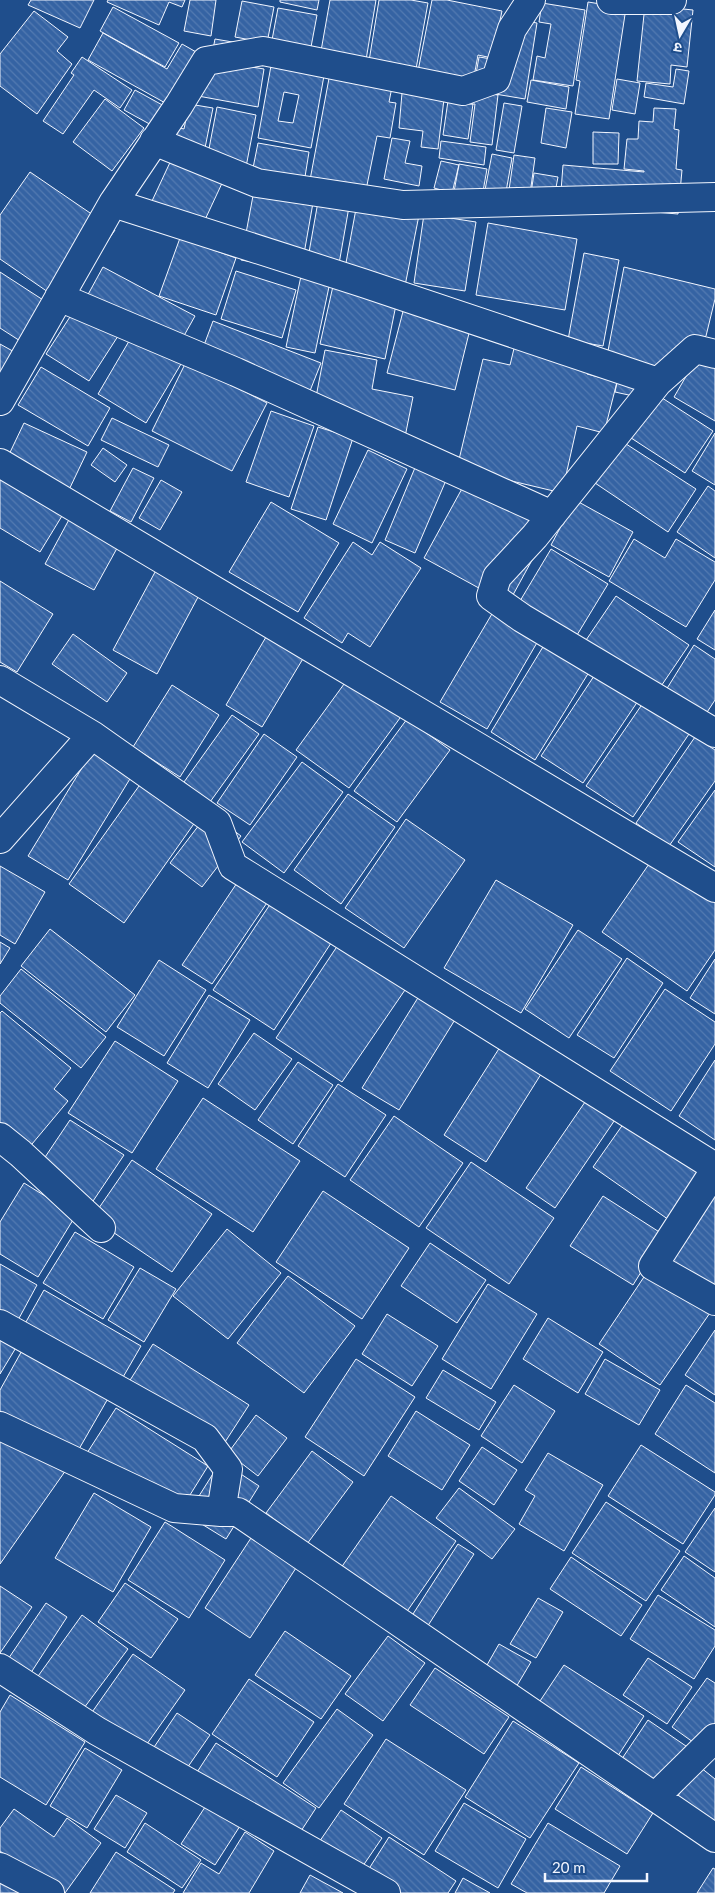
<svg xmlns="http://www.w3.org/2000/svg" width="715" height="1893" font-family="Lato,'Noto Sans Devanagari',sans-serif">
  <defs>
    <pattern id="building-back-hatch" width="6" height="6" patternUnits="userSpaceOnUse" patternTransform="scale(1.25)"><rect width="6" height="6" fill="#3563a3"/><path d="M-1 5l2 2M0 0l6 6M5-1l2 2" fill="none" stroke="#537ab1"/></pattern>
  </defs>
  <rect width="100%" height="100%" fill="#1f4e8c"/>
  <!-- building -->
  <path fill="url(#building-back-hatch)" stroke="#f2f6ff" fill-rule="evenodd" d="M31 0H94L80 28 28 5Z
    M108 0H185L182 7 169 2 159 25 107 2Z
    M190 0H216L211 36 184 31Z
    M280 0H319L317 10 280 2Z
    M330 0H376L366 60 321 51Z
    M379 0H411L428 3 416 69 369 61Z
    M432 0H447L502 11 492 58 478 55 473 82 418 71Z
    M242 1 274 7 267 43 235 37Z
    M588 2 626 8 609 119 575 114 580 81 576 80Z
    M542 3 585 10 573 86 533 80 537 56 545 58 551 24 539 22Z
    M645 5 693 10 687 67 671 65 670 84 637 81Z
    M113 7 179 43 165 67 100 31Z
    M278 8 317 15 311 47 272 40Z
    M34 11 68 37 57 51 72 64 37 114 0 86V54Z
    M509 18 537 23 525 99 495 94Z
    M103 33 167 69 182 44 205 57 176 109 88 60Z
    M215 39 250 45 246 66 264 69 258 107 198 96 209 70Z
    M274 49 327 59 311 148 258 138ZM284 92 299 95 293 123 278 121Z
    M82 57 132 90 120 108 94 90 63 134 43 121 74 75 71 73Z
    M333 57 395 72 389 102 396 103 390 138 377 136 366 190 310 180Z
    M479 57 498 60 474 85Z
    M676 69 689 71 684 104 644 97 646 83 673 87Z
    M617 79 640 83 635 114 612 110Z
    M531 80 569 87 566 109 527 102Z
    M135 90 166 107 155 127 124 110Z
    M471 91 498 95 492 145 470 142 475 104H469Z
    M402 93 444 99 438 149 421 147 423 131 399 128Z
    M105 99 144 128 112 171 73 142Z
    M448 101 473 104 468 139 443 135Z
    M504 103 522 106 514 153 496 150Z
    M189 104 213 108 204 153 169 146 172 126 184 129Z
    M217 107 256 115 246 167 207 159Z
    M546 108 572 112 566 148 541 143Z
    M654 108 676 109 674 129 679 130 676 169 682 170 678 214 560 204 563 165 644 172V171L624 169 627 139H638L639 121 653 122Z
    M593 132 619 133 618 164H593Z
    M392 138 410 141 405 163 422 166 419 186 384 179Z
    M441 141 486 147 484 165 439 158Z
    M258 143 309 152 304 183 252 173Z
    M492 154 512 158 504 203 483 200Z
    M514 155 535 158 529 201 508 197Z
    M173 156 224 179 203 224 152 201Z
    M441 161 459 165 452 193 434 188Z
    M459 164 487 169 482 197 454 192Z
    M30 172 115 230 64 303 0 259V215Z
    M534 173 558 177 553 203 530 200Z
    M255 185 314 197 301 271 241 260Z
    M319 196 350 201 339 264 308 258Z
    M358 198 420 210 404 291 343 279Z
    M424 214 476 222 465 291 414 283Z
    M488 223 577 239 565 310 476 295Z
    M180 238 236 258 216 315 159 296Z
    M584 253 619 260 603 346 568 340Z
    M103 267 195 316 176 350 85 300Z
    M624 267 715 289V299L706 336 680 358 676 370 607 356Z
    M236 271 296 290 282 338 221 319Z
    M0 272 57 309 31 348 0 328Z
    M301 276 330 282 315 353 286 347Z
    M333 286 397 300 385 359 320 344Z
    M407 296 474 313 455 390 387 373Z
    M77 306 120 333 89 381 46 354Z
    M213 321 321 363 304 406 197 364Z
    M518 332 593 350 587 374 617 382 604 433 577 426 562 493 457 468 483 359 510 365Z
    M132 336 181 364 146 423 98 394Z
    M706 342 715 347V421L674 397Z
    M0 344 27 359 0 407Z
    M325 350 377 360 372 389 413 397 405 437 312 418Z
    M186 362 267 403 232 471 152 431Z
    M621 363 647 399 615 392Z
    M41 367 110 408 88 446 18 405Z
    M656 394 713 431 685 473 628 436Z
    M271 411 314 426 289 497 246 482Z
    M112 418 169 445 158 467 101 440Z
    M24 423 87 452 67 494 4 465Z
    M318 427 353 438 326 520 291 509Z
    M715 433V485L692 471Z
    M623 442 696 489 668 532 595 483Z
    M103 448 127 465 115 482 91 465Z
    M368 450 407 469 372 543 333 524Z
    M419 458 450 471 415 553 385 540Z
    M133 468 154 478 131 522 110 511Z
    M470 474 554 520 508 604 424 558Z
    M0 478 65 511 40 552 0 528Z
    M161 480 182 492 160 530 139 518Z
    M708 486 715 491V558L677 532Z
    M575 500 633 532 609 577 551 545Z
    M271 502 339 543 298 612 229 572Z
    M72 514 121 541 94 590 45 564Z
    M634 539 665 558 676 539 715 562V580L686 627 609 581Z
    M353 542 372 555 380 542 421 568 370 647 348 633 342 643 304 618Z
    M551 549 608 584 574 640 517 606Z
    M161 561 205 584 157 674 113 650Z
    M0 581 53 614 17 672 0 662Z
    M616 596 689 645 655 695 582 646Z
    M496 607 542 634 487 729 440 702Z
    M715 610V650L697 639Z
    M276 620 313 642 262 727 226 705Z
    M73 634 127 673 107 702 52 664Z
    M549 637 594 664 535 760 491 732Z
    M694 645 715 659V700L700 723 661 698Z
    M600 667 642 695 583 783 541 756Z
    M355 669 408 707 349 788 296 750Z
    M172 685 219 715 180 777 133 747Z
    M643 703 689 734 633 817 586 786Z
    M232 715 259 734 210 802 184 782Z
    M407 719 450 750 397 822 354 791Z
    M264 734 297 757 250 825 217 803Z
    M695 737 715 750V781L669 846 636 823Z
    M96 745 136 769 68 880 28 856Z
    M302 762 343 792 284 873 242 842Z
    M144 779 198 818 124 923 69 884Z
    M715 790V867L678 842Z
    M348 794 395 827 341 904 294 870Z
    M209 812 241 836 202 887 170 863Z
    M406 819 465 860 404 948 345 908Z
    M658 851 715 889V950L687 991 602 932Z
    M0 866 45 892 15 944 0 935Z
    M247 868 277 888 212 984 182 965Z
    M496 880 573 925 521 1013 444 968Z
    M277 894 337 934 274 1030 213 990Z
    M50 929 135 995 106 1032 21 966Z
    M578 930 622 959 569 1038 525 1009Z
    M0 942 10 948 0 964Z
    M340 942 407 987 342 1082 276 1038Z
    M627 958 663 983 614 1058 577 1035Z
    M715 959V1014L690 998Z
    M159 960 206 990 164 1056 117 1027Z
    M21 969 106 1037 81 1068 0 1003V996Z
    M424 988 461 1010 399 1110 362 1088Z
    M665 989 715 1022V1044L671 1111 610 1071Z
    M209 995 250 1020 208 1088 167 1063Z
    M2 1011 71 1068 54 1089 68 1101 27 1150 0 1128V1013Z
    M254 1033 292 1059 255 1110 218 1084Z
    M507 1036 548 1063 486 1162 444 1135Z
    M115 1041 178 1081 132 1153 68 1113Z
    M715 1060V1140L679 1116Z
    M298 1062 333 1085 293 1144 258 1120Z
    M338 1084 386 1115 345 1177 298 1146Z
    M596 1086 625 1105 555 1208 526 1188Z
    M203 1098 300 1161 253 1232 156 1169Z
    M638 1103 715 1157 672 1222 593 1167Z
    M394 1116 463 1163 419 1227 350 1180Z
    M70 1120 124 1155 85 1213 31 1178Z
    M132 1160 212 1214 172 1272 92 1218Z
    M471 1162 554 1218 509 1284 426 1228Z
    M24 1183 76 1215 38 1277 0 1254V1222Z
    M715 1189V1284L709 1293 664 1261Z
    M323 1191 409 1248 362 1319 276 1262Z
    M603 1196 664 1235 633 1285 570 1246Z
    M227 1229 281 1273 228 1339 173 1296Z
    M75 1232 134 1267 103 1319 43 1283Z
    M430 1243 486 1280 457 1323 401 1286Z
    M0 1264 37 1285 11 1333 0 1327Z
    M140 1268 176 1289 144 1342 108 1320Z
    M650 1268 712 1310 660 1385 599 1344Z
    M288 1276 355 1326 304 1393 237 1343Z
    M488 1284 537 1314 491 1389 442 1359Z
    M44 1290 141 1346 115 1391 18 1336Z
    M387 1314 438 1346 412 1386 362 1354Z
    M548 1318 603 1352 578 1393 523 1359Z
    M715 1330V1395L685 1375Z
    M0 1336 17 1346 0 1374Z
    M153 1344 249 1405 216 1456 120 1396Z
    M24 1347 110 1395 75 1456 0 1415V1390Z
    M356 1359 415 1397 364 1476 305 1437Z
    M605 1359 660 1390 639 1425 585 1394Z
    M443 1370 496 1402 479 1430 426 1398Z
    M514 1385 555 1411 522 1463 481 1436Z
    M686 1385 715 1403V1473L655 1434Z
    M116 1408 208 1466 180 1511 87 1453Z
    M416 1411 470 1445 442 1490 388 1456Z
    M256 1415 287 1438 258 1476 228 1453Z
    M0 1424 66 1470 0 1564Z
    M641 1445 715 1492V1495L683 1544 608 1496Z
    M482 1447 517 1470 494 1505 459 1481Z
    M312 1451 353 1482 307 1544 266 1513Z
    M548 1453 603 1485 564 1551 519 1524 535 1496 525 1490Z
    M221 1461 259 1486 226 1539 187 1515Z
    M459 1488 515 1529 492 1559 436 1518Z
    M94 1493 151 1527 113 1592 55 1558Z
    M391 1496 456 1541 401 1620 336 1575Z
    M606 1502 680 1551 646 1601 572 1553Z
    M715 1508V1572L685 1552Z
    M165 1522 225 1560 189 1618 128 1580Z
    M251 1538 296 1568 250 1638 205 1608Z
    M458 1544 474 1554 420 1638 404 1628Z
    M684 1556 715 1578V1627L661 1590Z
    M571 1557 642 1605 621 1636 550 1589Z
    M125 1583 178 1619 151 1658 98 1622Z
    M0 1586 32 1607 0 1653Z
    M658 1595 715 1630V1646L694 1679 630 1639Z
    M538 1598 563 1612 536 1658 510 1644Z
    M46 1603 67 1617 23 1685 0 1671Z
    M82 1615 128 1649 81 1712 36 1679Z
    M285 1631 351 1676 321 1719 255 1675Z
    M388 1636 425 1663 383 1721 345 1694Z
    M499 1644 531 1662 506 1704 475 1686Z
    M133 1654 185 1690 135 1761 83 1725Z
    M648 1658 692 1687 667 1724 623 1695Z
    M564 1665 644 1716 610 1768 530 1716Z
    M435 1668 509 1717 484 1754 410 1705Z
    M707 1678 715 1683V1750L711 1755 672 1727Z
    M249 1679 314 1722 277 1777 212 1734Z
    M10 1695 85 1742 46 1805 0 1777V1712Z
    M337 1709 373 1735 319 1808 283 1783Z
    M177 1713 210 1735 176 1784 144 1762Z
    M648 1720 699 1755 661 1809 611 1775Z
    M513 1721 579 1763 530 1838 465 1797Z
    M386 1739 466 1790 424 1855 344 1804Z
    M216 1743 316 1808 288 1851 188 1786Z
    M85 1748 122 1770 87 1828 50 1806Z
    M581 1767 653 1813 627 1854 555 1809Z
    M700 1767 715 1779V1840L670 1806Z
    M116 1795 147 1813 125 1848 94 1829Z
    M464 1803 526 1839 498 1888 435 1851Z
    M207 1804 240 1826 215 1865 181 1844Z
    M14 1809 54 1837 67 1818 101 1843 65 1893H58L0 1851V1828Z
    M341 1810 382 1838 354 1879 313 1851Z
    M145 1823 201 1860 182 1888 127 1852Z
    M548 1823 620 1866 604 1893H527L511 1884Z
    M245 1832 274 1851 249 1893H183L201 1863 219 1874Z
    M389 1837 456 1881 448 1893H392L365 1875Z
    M116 1852 175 1890 173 1893H90Z
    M713 1868 715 1869V1893H697Z
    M0 1869 24 1885 18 1893H0Z
    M310 1875 343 1893H300Z
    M463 1878 490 1893H455Z"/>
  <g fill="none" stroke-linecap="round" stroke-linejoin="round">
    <defs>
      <path id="street" d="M611 0H672
        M154 141 257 183 403 205 715 197
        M113 203 363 283 658 382
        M59 297 236 372 552 515
        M715 354 695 349 658 382 535 536 497 577 491 596 522 618 715 733
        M0 401 113 203 179 105 206 61 263 51 463 91 496 79 512 29 531 0
        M0 463 715 888
        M0 680 92 735 0 839
        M92 735 217 823 233 866 715 1167
        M0 1137 20 1153 101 1228
        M715 1170 653 1266 715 1301
        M0 1324 205 1438 228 1469 221 1512
        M0 1426 174 1508 221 1512H238L715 1838
        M0 1668 97 1731 386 1893
        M655 1797 715 1738
        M0 1867 50 1893"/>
    </defs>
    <!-- street casing -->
    <use href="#street" stroke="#f2f6ff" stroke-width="30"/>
    <!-- street -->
    <use href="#street" stroke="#1f4e8c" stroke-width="28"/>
  </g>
  <!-- north arrow -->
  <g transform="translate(680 35) rotate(189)" stroke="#1f4e8c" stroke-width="4" paint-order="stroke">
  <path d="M0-4L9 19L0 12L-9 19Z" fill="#f2f6ff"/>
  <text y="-8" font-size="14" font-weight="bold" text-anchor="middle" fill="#f2f6ff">उ</text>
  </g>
  <!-- scale -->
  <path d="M545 1873v8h102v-8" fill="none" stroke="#f2f6ff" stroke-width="2.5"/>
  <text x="552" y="1873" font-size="15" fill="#f2f6ff" stroke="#1f4e8c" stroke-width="4" paint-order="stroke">20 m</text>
</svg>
